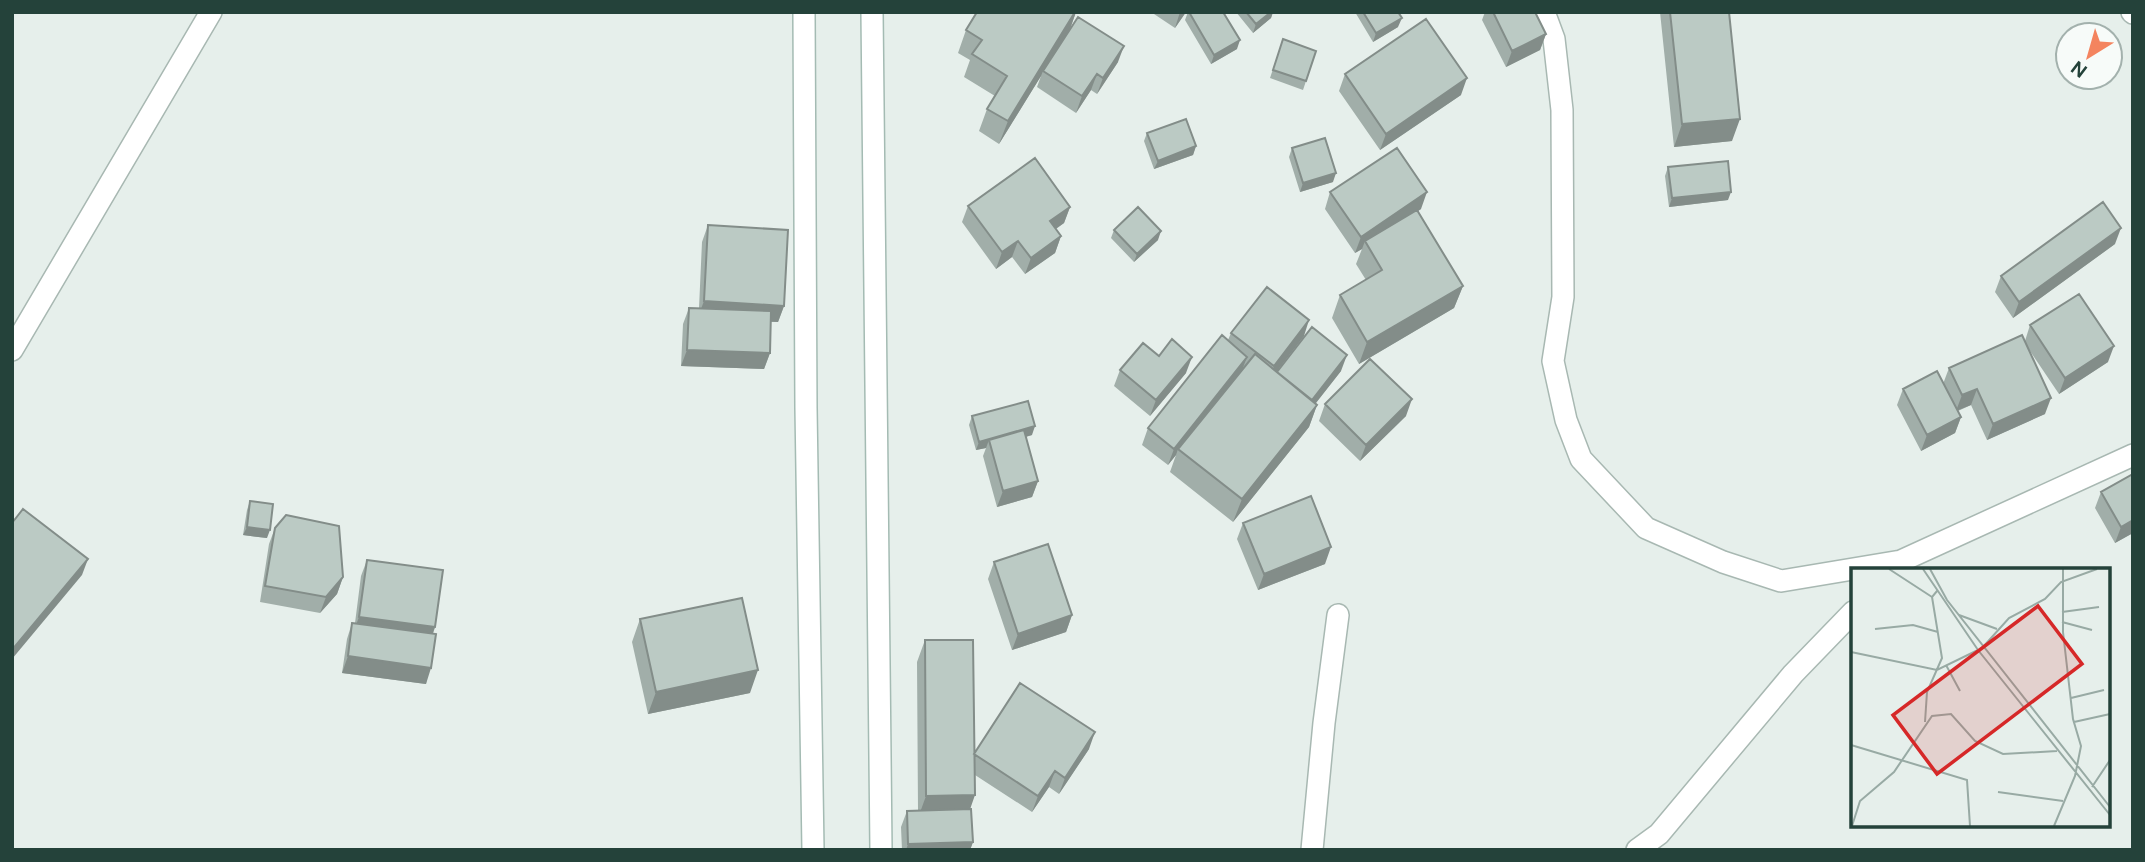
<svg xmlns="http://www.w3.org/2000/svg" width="2145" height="862" font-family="'DM Sans',sans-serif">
  <rect width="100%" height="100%" fill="#e6efeb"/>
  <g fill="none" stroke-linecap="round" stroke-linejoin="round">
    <defs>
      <path id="street" d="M1544 12 1554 39 1562 110 1563 297 1553 361 1566 420 1581 459 1646 528 1723 562 1781 581 1901 561 2133 455
        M2132 12 2133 13
        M12 350 211 12
        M1312 850 1324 723 1338 615
        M1637 850 1659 834 1793 674 1853 612"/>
      <path id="secondary" d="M804 12 806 408 813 850
        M872 12 881 850"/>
    </defs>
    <!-- street casing -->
    <use href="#street" stroke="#a8b8b2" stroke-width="24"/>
    <!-- secondary casing -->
    <use href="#secondary" stroke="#a4bbb3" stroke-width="24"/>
    <!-- street -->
    <use href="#street" stroke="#fff" stroke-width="21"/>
    <!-- secondary -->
    <use href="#secondary" stroke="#fff" stroke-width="21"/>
  </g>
  <!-- wall -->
  <path fill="#a1aea9" d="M977 12H1076L1070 29 1118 62 1097 94 1091 90 1076 113 1037 87 1041 76 999 144 979 131 987 109 995 96 964 77 970 60 958 53 966 30Z
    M1151 12H1186L1175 28Z
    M1188 12 1237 49 1211 64 1185 20Z
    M1236 12H1273L1271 18 1253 33Z
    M1355 12H1398V27L1373 42Z
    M1485 12H1535L1546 34 1540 50 1506 67 1482 20Z
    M1660 12H1729L1732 141 1674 147Z
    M1283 39 1316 51 1303 90 1270 78Z
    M1345 74 1461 95 1380 150 1339 91Z
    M1147 133 1196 146 1193 155 1154 169 1144 141Z
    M1292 148 1333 182 1300 192 1289 157Z
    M1668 167 1728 200 1669 207 1665 176Z
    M1330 192 1421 209 1418 211 1463 286 1454 308 1359 364 1332 318 1340 295 1366 280 1356 264 1362 249 1355 253 1325 209Z
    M968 206 1070 207 1064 223 1056 229 1061 236 1055 253 1025 274 1012 257 996 269 962 222Z
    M708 225 784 306 778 322H771L770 353 764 369 681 366 683 324 689 308H699L702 242Z
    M1114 230 1158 240 1134 262 1111 238Z
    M2115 244 2013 318 1995 292 2001 276Z
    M2030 325 2108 362 2059 394 2026 345 2045 414 1987 440 1971 405 1958 411 1961 417 1955 433 1921 451 1897 405 1903 389 1943 384 1949 368 2025 341Z
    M1231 333 1304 336 1276 371H1341L1316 403 1317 405 1309 427 1233 522 1170 472 1176 455 1168 465 1142 445 1148 428 1228 340Z
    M1159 356 1186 373 1150 416 1114 386 1120 370Z
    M1325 404 1406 416 1360 461 1319 421Z
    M972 416 1032 435 1026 437 1038 481 1032 497 997 507 983 456 986 448 976 450 969 425Z
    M2101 492 2133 533 2115 543 2095 508Z
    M250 501 267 538 243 535 247 510Z
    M1243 523 1325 564 1258 590 1237 539Z
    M275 528 343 577 337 594 320 613 260 602 269 544Z
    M367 560 435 627 433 634 426 684 342 673 347 639 352 623H355L361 576Z
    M994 562 1072 615 1066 632 1012 650 988 579Z
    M640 619 750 693 648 714 632 642Z
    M925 640 975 753 1089 749 1059 794 1049 787 1032 812 975 775 970 809 973 842 970 850H902L901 827 907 811 918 810 917 662Z"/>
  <!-- shaded-wall -->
  <path fill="#838d89" d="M1075 12H1076L1070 29 1043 71 1041 76 999 144 1008 121Z
    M1180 12H1186L1175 28Z
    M1271 12H1273L1271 18 1253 33 1256 24Z
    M1402 18 1398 27 1373 42 1376 33Z
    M1546 34 1540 50 1506 67 1512 51Z
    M1240 40 1237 49 1211 64 1214 55Z
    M1124 46 1118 62 1097 94 1103 78Z
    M1097 74 1091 90 1076 113 1082 96Z
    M1467 78 1461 95 1380 150 1386 134Z
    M1740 119 1732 141 1674 147 1682 124Z
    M1196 146 1193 155 1154 169 1158 161Z
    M1336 173 1333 182 1300 192 1303 183Z
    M1427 192 1421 209 1367 245 1365 241 1362 249 1355 253 1361 237Z
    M1731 192 1728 200 1669 207 1672 198Z
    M1070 207 1064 223 1044 237 1050 221Z
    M2121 228 2115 244 2013 318 2019 302Z
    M1161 231 1158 240 1134 262 1137 254Z
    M1061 236 1055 253 1025 274 1031 258Z
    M1018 241 1012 257 996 269 1002 252Z
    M1463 286 1454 308 1359 364 1367 342Z
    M704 301 784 306 778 322 698 317Z
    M1309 320 1304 336 1268 383 1274 366Z
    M2114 346 2108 362 2059 394 2065 378Z
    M687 350 770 353 764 369 681 366Z
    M1347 355 1341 371 1304 418 1310 402Z
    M1192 357 1186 373 1150 416 1156 400Z
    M1247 357 1241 373 1178 449 1176 455 1168 465 1174 449Z
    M1977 389 1971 405 1956 411 1962 395Z
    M2051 398 2045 414 1987 440 1993 424Z
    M1412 399 1406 416 1360 461 1366 445Z
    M1317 405 1309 427 1233 522 1242 499Z
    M1961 417 1955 433 1921 451 1927 435Z
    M1035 426 1032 435 990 446 989 440 986 448 976 450 979 442Z
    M1038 481 1032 497 997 507 1003 491Z
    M2133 520V533L2115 543 2121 527Z
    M247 527 270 530 267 538 243 535Z
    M1331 547 1325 564 1258 590 1264 574Z
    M88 559 82 575 12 659V650Z
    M343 577 337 594 320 613 326 597Z
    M1072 615 1066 632 1012 650 1018 634Z
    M359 617 435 627 429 643 353 633Z
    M348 656 431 668 426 684 342 673Z
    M758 670 750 693 648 714 656 692Z
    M1095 732 1089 749 1059 794 1065 778Z
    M1055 771 1049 787 1032 812 1038 796Z
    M975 795 967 818H918L926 796Z
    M973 842 970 850H906L908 844Z"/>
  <!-- building -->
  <path fill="#bbcac4" stroke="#838d89" stroke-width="2" d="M977 12H1075L1008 121 987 109 1007 76 972 54 982 40 966 30Z
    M1189 12H1223L1240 40 1214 55Z
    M1246 12H1271L1256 24Z
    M1363 12H1398L1402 18 1376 33Z
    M1493 12H1535L1546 34 1512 51Z
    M1670 12H1729L1740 119 1682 124Z
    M1078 17 1124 46 1103 78 1097 74 1082 96 1043 71Z
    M1426 19 1467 78 1386 134 1345 74Z
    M1283 39 1316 51 1306 81 1273 70Z
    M1186 119 1196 146 1158 161 1147 133Z
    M1325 138 1336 173 1303 183 1292 148Z
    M1397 148 1427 192 1361 237 1330 192Z
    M1035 158 1070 207 1050 221 1061 236 1031 258 1018 241 1002 252 968 206Z
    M1728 161 1731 192 1672 198 1668 167Z
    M2103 202 2121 228 2019 302 2001 276Z
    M1138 207 1161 231 1137 254 1114 230Z
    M1417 210 1463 286 1367 342 1340 295 1382 270 1365 241Z
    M708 225 788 230 784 306 704 301Z
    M1267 287 1309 320 1274 366 1231 333Z
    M2079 294 2114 346 2065 378 2030 325Z
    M689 308 771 311 770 353 687 350Z
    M1312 327 1347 355 1312 400 1277 372Z
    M1222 335 1247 357 1174 449 1148 428Z
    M2022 335 2051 398 1993 424 1977 389 1962 395 1949 368Z
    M1172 339 1192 357 1156 400 1120 370 1143 343 1159 356Z
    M1255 354 1317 405 1242 499 1178 449Z
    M1370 359 1412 399 1366 445 1325 404Z
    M1937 371 1961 417 1927 435 1903 389Z
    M1028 401 1035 426 979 442 972 416Z
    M1024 430 1038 481 1003 491 989 440Z
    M2133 474V520L2121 527 2101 492Z
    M1311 496 1331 547 1264 574 1243 523Z
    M250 501 273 504 270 530 247 527Z
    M23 509 88 559 12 650V523Z
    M286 515 339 526 343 577 326 597 265 586 275 528Z
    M1048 544 1072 615 1018 634 994 562Z
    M367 560 443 570 435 627 359 617Z
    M742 598 758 670 656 692 640 619Z
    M352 623 436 634 431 668 348 656Z
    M925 640H973L975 795 926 796Z
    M1020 683 1095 732 1065 778 1055 771 1038 796 974 754Z
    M971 809 973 842 908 844 907 811Z"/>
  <!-- overview -->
  <g transform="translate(1851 568)">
    <rect width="259" height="259" fill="#e6efeb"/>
    <path fill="none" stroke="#98aaa4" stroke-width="2" d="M38 1 81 29M72 1 127 82 259 247M79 1 96 32 259 239M211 44 248 39M108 47 146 61M211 54 241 62M24 61 62 57 87 64M132 79 158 50 194 31 210 14 246 1M0 84 86 102 127 82M95 97 109 123M220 130 253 122M74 154 76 124 91 90 81 29 86 23M223 154 259 146M0 177 116 212 119 258M241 219 259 192M147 224 212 233M1 258 9 233 43 204 81 148 100 146 124 173 152 186 206 183M203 258 224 208 230 178 222 151 212 64V1"/>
    <path fill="#d62828" fill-opacity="0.15" stroke="#d62828" stroke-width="3.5" d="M187 38 231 96 86 206 42 147Z"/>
    <rect width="259" height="259" fill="none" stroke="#24423a" stroke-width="3.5"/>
  </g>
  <!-- border -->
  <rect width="2145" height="862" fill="none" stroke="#24423a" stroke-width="28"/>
  <!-- north arrow -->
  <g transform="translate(2089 56) rotate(217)"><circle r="33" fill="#f7fbf9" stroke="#a3b1ad" stroke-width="2"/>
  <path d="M0-5L12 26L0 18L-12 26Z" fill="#f4845f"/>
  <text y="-10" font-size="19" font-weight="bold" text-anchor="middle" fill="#24423a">N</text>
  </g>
</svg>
